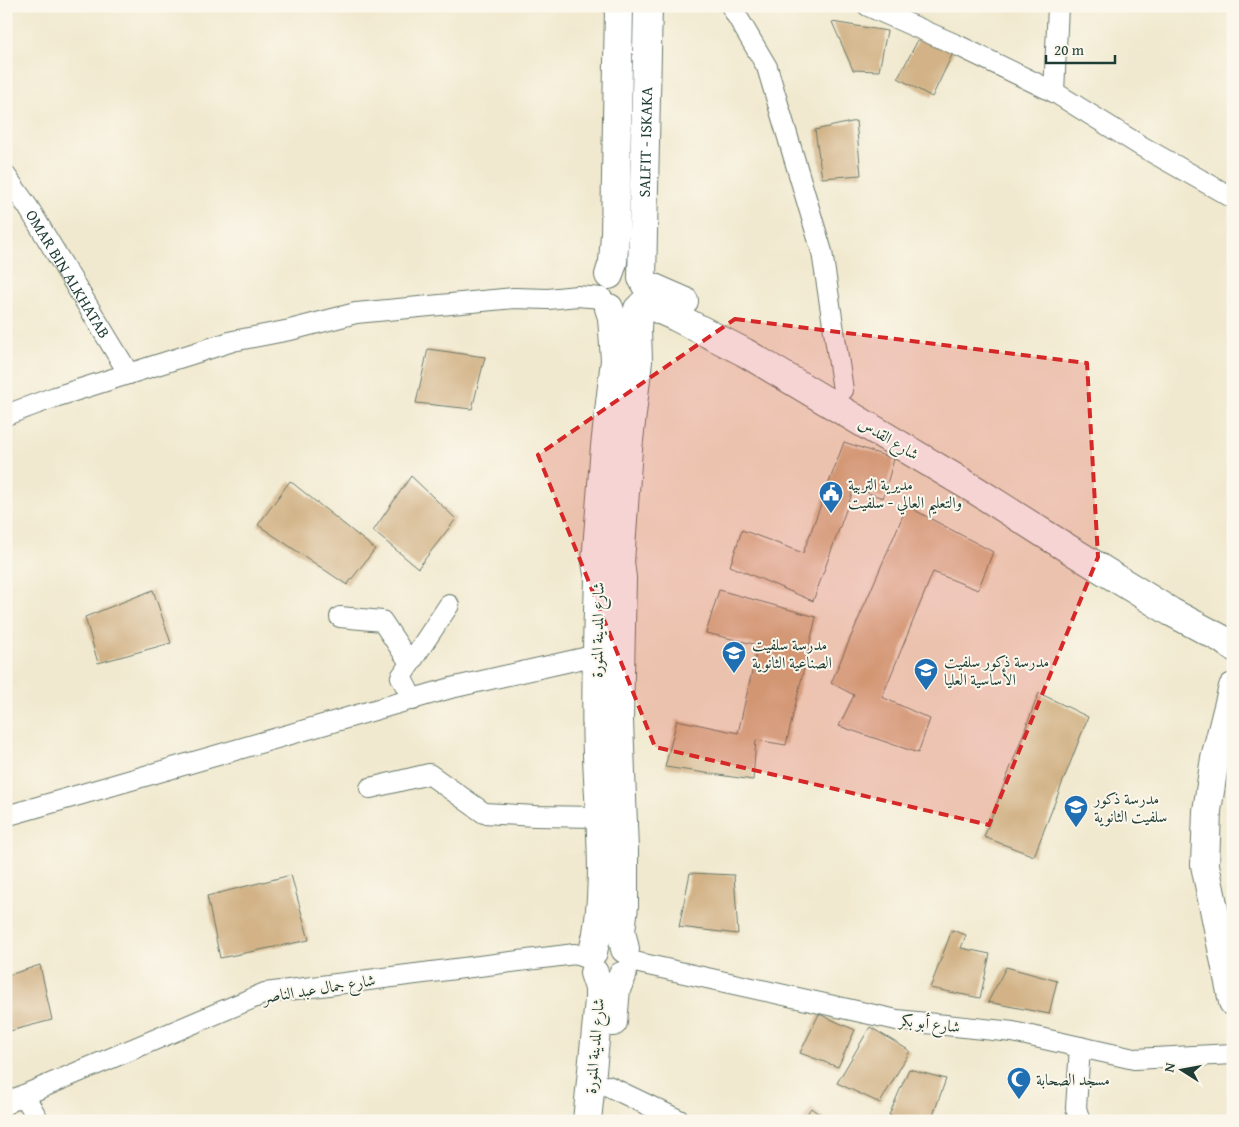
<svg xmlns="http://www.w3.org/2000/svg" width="1239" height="1127" font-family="'Gentium Book Plus',Amiri,serif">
  <rect width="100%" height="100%" fill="#fbf7ec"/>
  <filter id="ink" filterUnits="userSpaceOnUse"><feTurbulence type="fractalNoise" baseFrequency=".02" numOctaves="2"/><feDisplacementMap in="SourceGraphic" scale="10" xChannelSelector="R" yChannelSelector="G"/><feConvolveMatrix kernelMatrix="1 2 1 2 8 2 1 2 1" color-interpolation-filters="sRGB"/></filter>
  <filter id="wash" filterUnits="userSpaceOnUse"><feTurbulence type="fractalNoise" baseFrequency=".0096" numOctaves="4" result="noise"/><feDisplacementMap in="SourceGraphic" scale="20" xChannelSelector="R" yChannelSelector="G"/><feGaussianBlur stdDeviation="1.12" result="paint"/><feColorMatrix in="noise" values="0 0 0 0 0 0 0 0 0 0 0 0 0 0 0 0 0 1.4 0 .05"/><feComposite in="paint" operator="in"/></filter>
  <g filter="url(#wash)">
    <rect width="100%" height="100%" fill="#f1e9cf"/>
    <g id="blocks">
      <!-- building -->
      <path fill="#d2b286" d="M832 22 887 31 879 71 853 70Z
        M919 38 954 51 932 97 898 78Z
        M856 121 861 175 822 178 815 130Z
        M428 349 485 357 472 409 416 403Z
        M844 442 894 459 883 498 854 488 813 601 730 566 742 530 803 553Z
        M411 476 456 519 418 568 373 531Z
        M290 481 375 549 347 585 258 525Z
        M907 506 993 552 978 590 933 572 882 697 930 719 918 753 839 726 854 695 831 683Z
        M153 590 171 643 98 663 85 617Z
        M719 590 816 617 786 745 756 740 753 780 665 767 677 720 738 733 758 645 706 633Z
        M1039 693 1088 717 1034 856 984 837Z
        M690 873 734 875 738 934 679 927Z
        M291 875 309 940 220 958 207 896Z
        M952 930 966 935 961 948 990 954 980 998 930 988Z
        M40 965 52 1020 6 1032V976Z
        M1006 967 1057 981 1049 1014 988 1002Z
        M819 1014 855 1030 838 1067 800 1053Z
        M870 1027 910 1051 880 1103 837 1083Z
        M909 1069 946 1079 931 1121H906L889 1115Z
        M811 1108 828 1121H802Z"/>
    </g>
  </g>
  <g filter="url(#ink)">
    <use href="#blocks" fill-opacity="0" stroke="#68796a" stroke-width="1"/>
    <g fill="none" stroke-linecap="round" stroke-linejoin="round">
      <defs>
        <g id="street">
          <path d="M731 6 767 67 822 252 843 390"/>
          <path d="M868 6 959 46 1054 92 1141 146 1233 198"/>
          <path d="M1054 92 1058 6"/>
          <path id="s1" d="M6 176 28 207 129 374"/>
          <path d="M6 415 55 397 233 341 290 330 356 313 514 298 548 299 577 296 602 298"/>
          <path d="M340 617 382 621 410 663"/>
          <path d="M413 700 401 677 449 605"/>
          <path d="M370 788 429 774 484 813 535 816 599 817"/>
          <path d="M6 816 451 688 597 655"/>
          <path d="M630 961 897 1020 1013 1032 1134 1059 1233 1054"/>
          <path d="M608 1086 681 1121"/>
          <path d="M24 1095 39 1121"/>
          <path d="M6 1104 17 1098 265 993 575 954 591 960"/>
          <path d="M1080 1121 1076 1108 1080 1047"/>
        </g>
        <g id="secondary">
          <path d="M609 275 613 262 615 234 619 6"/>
          <path id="s2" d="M642 278 648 6"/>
          <path d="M645 284 684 301"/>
          <path d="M642 305H649L676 317 744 352 977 491 1043 533 1171 612 1222 639 1233 647"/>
          <path d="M1233 687 1215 758 1207 811 1205 865 1233 1002"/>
          <path d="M625 949 621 931 624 906V850L619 721 622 578 620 562 628 449 638 361 637 330 638 309"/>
          <path d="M593 952C609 890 599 818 597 755 595 696 597 638 599 579L596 562 605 446 615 360 612 317 609 308"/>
          <path d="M613 1022 616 989 622 976"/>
          <path d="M587 1121 599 1000V988L594 973"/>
        </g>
      </defs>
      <!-- street casing -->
      <use href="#street" stroke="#68796a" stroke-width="22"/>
      <!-- secondary casing -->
      <use href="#secondary" stroke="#68796a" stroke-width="30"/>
      <!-- street -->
      <use href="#street" stroke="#fff" stroke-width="20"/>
      <!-- secondary -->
      <use href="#secondary" stroke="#fff" stroke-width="28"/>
    </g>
  </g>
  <!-- marked area -->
  <path fill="#d62828" fill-opacity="0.2" stroke="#d62828" stroke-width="4" stroke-dasharray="10 6" stroke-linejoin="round" d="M735 319 1087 363 1098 557 989 825 655 747 538 455Z"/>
  <!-- icons -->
  <defs>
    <symbol id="civic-pin" viewBox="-11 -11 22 30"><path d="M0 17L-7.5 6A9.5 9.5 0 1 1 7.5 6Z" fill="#1f6fb2" stroke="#fbf7ec"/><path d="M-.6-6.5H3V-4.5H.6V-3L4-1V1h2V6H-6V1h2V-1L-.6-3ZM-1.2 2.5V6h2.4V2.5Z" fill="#fff"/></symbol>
    <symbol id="school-pin" viewBox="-11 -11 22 30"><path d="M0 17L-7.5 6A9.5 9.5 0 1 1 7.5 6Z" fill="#1f6fb2" stroke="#fbf7ec"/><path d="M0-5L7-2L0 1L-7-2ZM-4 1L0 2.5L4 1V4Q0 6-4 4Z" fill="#fff"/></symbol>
    <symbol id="mosque-pin" viewBox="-11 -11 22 30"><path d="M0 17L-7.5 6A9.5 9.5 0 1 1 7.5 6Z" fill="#1f6fb2" stroke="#fbf7ec"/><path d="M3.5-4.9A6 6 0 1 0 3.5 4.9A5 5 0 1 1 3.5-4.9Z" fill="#fff"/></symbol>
  </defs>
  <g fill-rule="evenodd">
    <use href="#civic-pin" x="817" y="479" width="28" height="38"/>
    <use href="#school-pin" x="720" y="639" width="28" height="38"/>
    <use href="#school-pin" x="912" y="656" width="28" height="38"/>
    <use href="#school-pin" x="1062" y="793" width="28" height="38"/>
    <use href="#mosque-pin" x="1005" y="1065" width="28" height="38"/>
  </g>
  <g text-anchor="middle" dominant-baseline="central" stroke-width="4" stroke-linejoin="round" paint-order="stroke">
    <!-- street labels -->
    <g font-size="16" fill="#1f3d34" stroke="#fbf7ec">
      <text stroke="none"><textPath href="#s2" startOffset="136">SALFIT - ISKAKA</textPath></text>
      <text stroke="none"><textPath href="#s1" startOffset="116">OMAR BIN ALKHATAB</textPath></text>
      <text transform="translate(889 438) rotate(31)">شارع القدس</text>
      <text transform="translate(597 630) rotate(-89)">شارع المدينة المنورة</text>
      <text transform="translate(319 988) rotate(-9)">شارع جمال عبد الناصر</text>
      <text transform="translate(930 1023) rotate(7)">شارع أبو بكر</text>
      <text transform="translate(594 1046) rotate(-85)">شارع المدينة المنورة</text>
    </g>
    <!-- poi labels -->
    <g font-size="16" fill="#1f3d34" stroke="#fbf7ec" text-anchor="start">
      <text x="848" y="484">مديرية التربية<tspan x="848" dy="18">والتعليم العالي - سلفيت</tspan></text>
      <text x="752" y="644">مدرسة سلفيت<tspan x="752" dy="18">الصناعية الثانوية</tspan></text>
      <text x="944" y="661">مدرسة ذكور سلفيت<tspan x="944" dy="18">الأساسية العليا</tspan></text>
      <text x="1094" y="798">مدرسة ذكور<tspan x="1094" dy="18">سلفيت الثانوية</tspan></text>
      <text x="1036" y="1079">مسجد الصحابة</text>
    </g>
  </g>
  <!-- margin -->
  <rect width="1239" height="1127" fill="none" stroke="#fbf7ec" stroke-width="25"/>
  <!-- north arrow -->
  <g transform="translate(1182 1070) rotate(281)" stroke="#fbf7ec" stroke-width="4" paint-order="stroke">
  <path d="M0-4L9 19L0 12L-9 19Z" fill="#1f3d34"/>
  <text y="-8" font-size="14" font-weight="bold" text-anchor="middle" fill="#1f3d34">N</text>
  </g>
  <!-- scale -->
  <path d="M1046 55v8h69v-8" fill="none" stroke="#1f3d34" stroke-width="2.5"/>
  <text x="1054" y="55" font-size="15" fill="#1f3d34" stroke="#fbf7ec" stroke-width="4" paint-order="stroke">20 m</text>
</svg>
